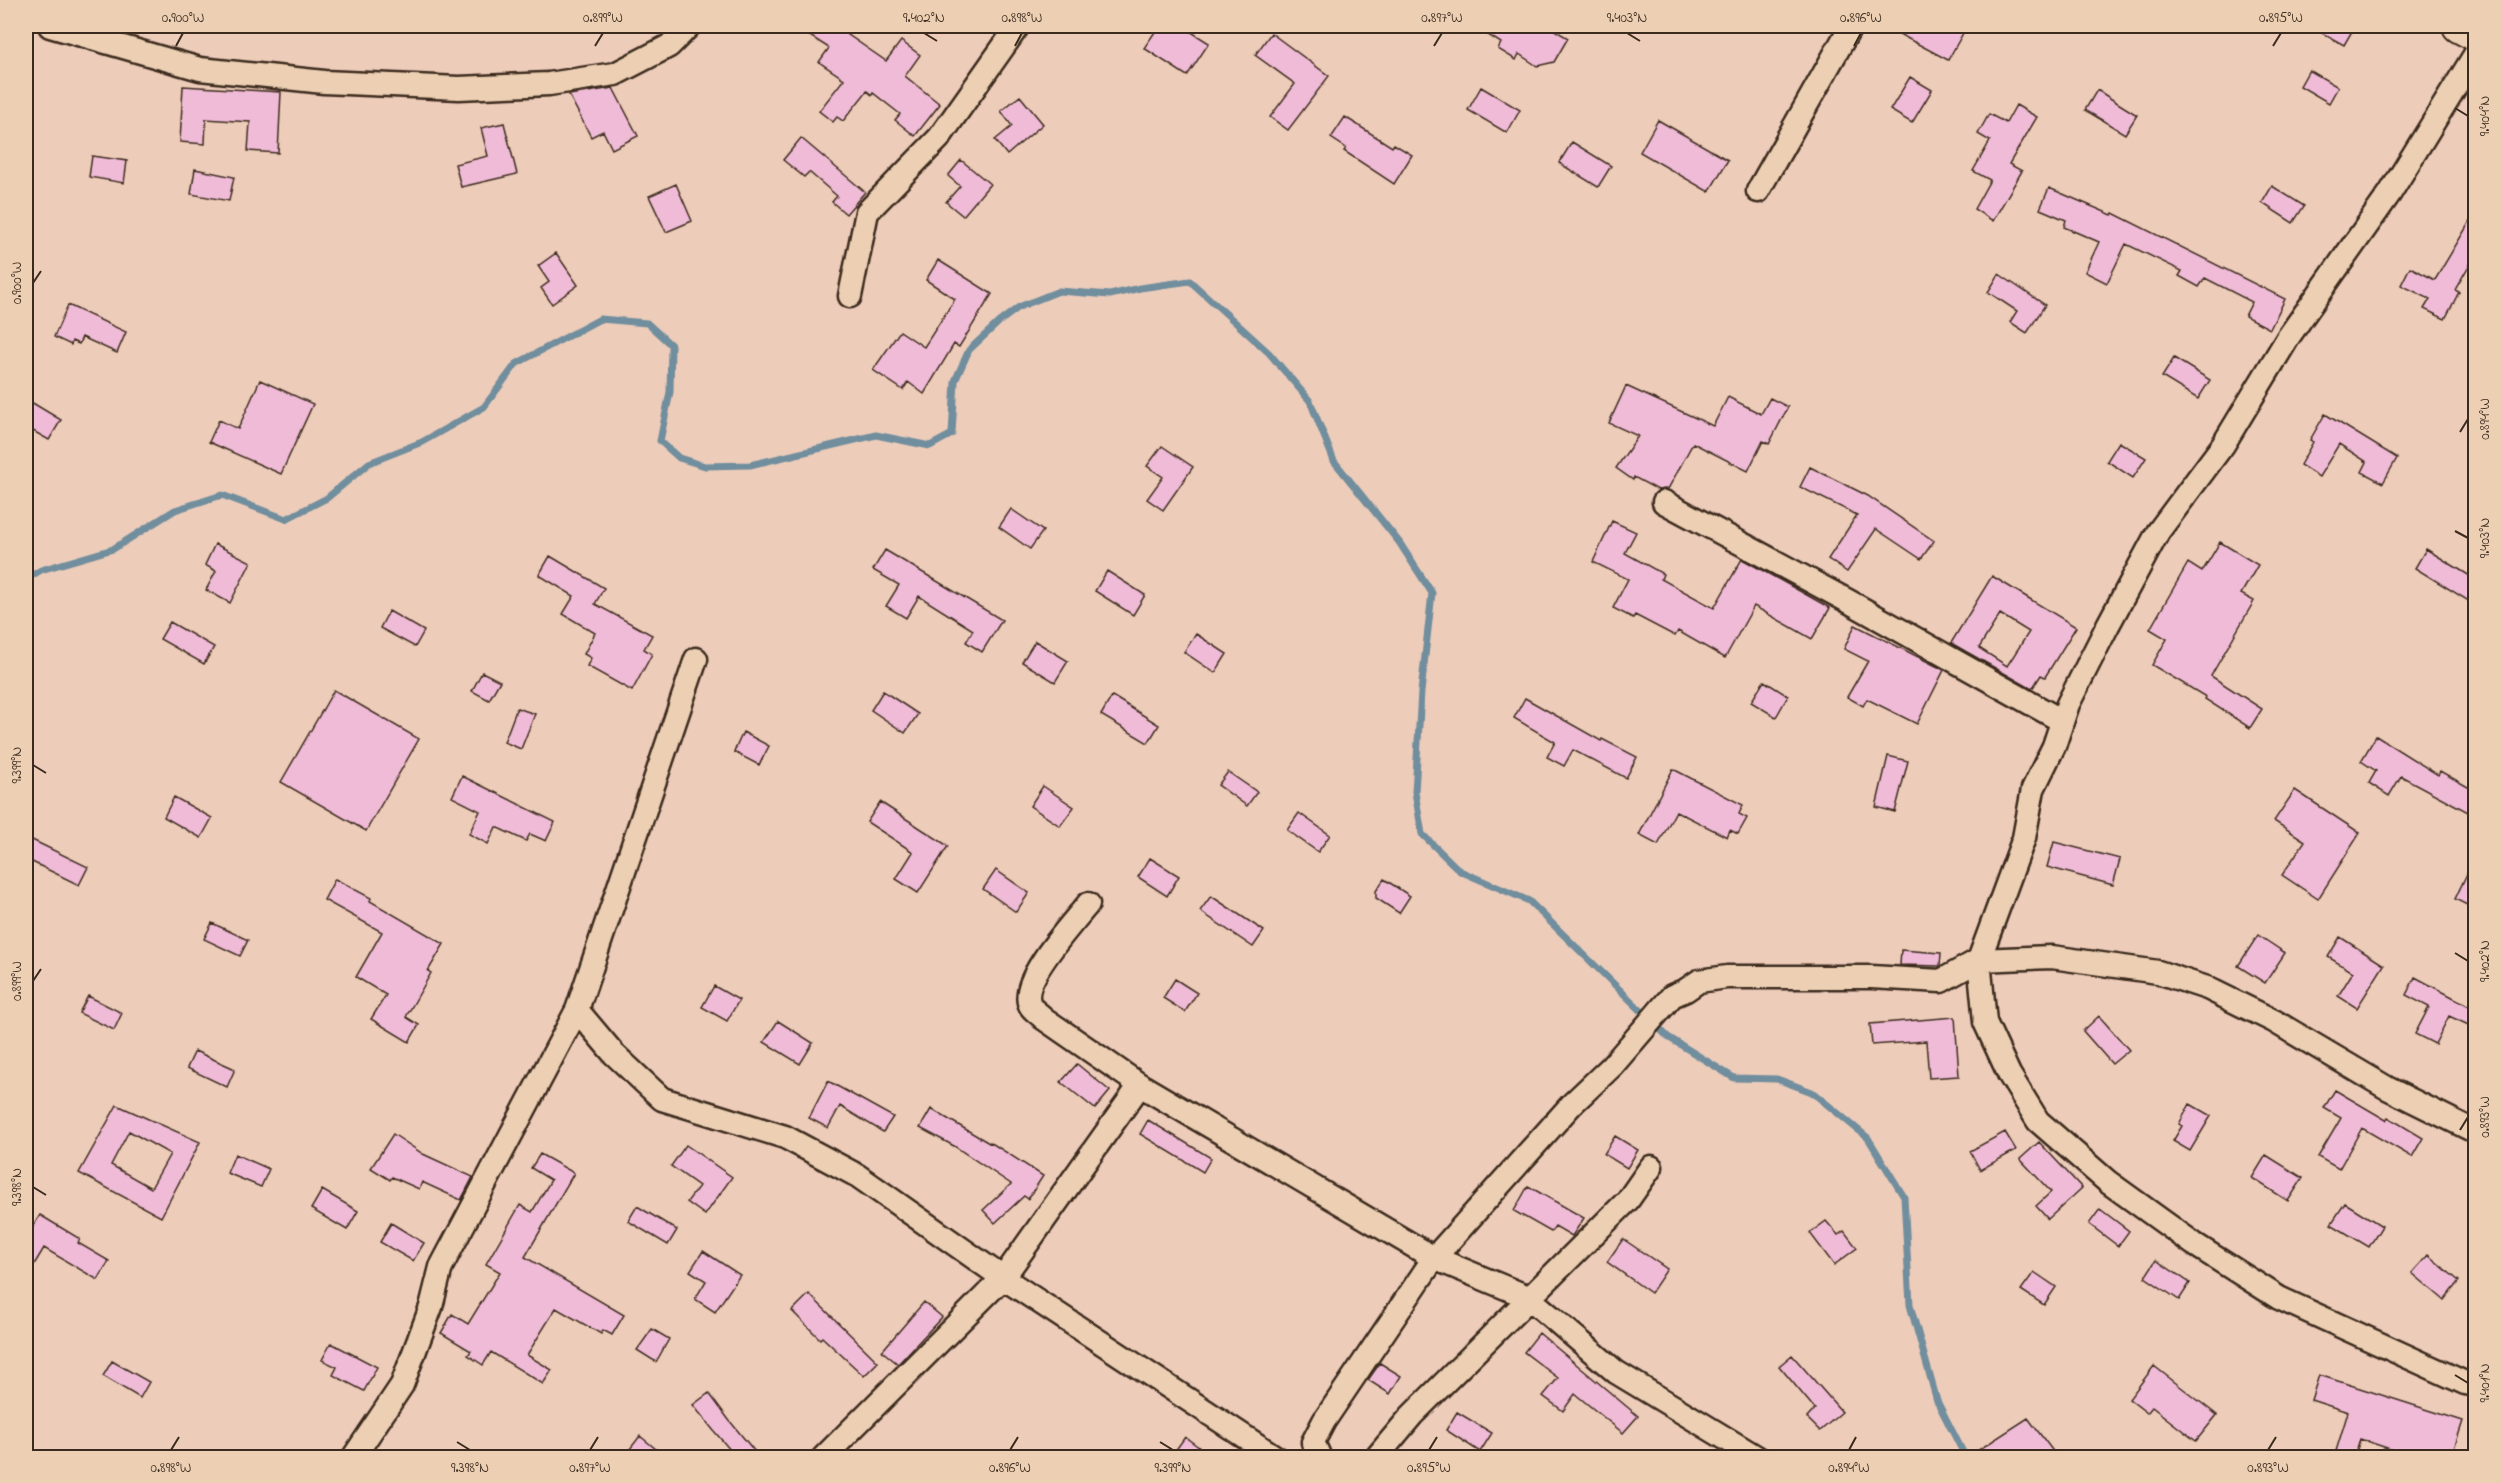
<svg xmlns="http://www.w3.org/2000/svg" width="2501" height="1483" font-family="'Indie Flower',sans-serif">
  <rect width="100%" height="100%" fill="#eeccba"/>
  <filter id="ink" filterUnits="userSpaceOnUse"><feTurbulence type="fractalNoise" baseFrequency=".0167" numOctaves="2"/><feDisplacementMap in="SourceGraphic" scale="12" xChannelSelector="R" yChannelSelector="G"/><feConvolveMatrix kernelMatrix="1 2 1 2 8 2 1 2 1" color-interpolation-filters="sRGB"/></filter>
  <g filter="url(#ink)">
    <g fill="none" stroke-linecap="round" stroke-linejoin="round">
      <!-- stream -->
      <path stroke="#6f8e9d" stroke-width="7" d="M26 579 41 570 113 549 175 510 222 495 286 519 327 498 369 463 422 442 484 407 516 364 600 319 647 323 671 345 670 392 660 441 679 458 705 466 750 465 876 435 930 446 952 434 955 381 969 350 999 322 1019 307 1059 291 1110 295 1140 288 1190 281 1269 353 1310 401 1334 461 1399 542 1432 593 1421 692 1415 792 1422 834 1460 871 1529 901 1668 1037 1734 1078 1777 1079 1812 1092 1868 1138 1904 1197 1910 1305 1937 1401 1966 1458"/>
    </g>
    <!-- building -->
    <path fill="#f0bbd7" stroke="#3b2a1e" stroke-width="1.5" fill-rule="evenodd" d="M794 26H835L886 61 901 41 920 55 905 76 940 104 915 136 895 120 900 114 873 93 872 95 867 91 843 121 837 117 833 122 819 111 844 79 819 62 829 48Z
      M1159 26H1182L1209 43 1187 76 1144 48Z
      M1474 26H1548L1568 38 1554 62 1537 66 1519 54 1516 60 1498 49 1501 43Z
      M1884 26H1967L1948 60Z
      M2309 26H2355L2344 45Z
      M1271 33 1329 76 1288 130 1270 117 1295 84 1255 55Z
      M2309 70 2338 87 2329 103 2300 86Z
      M1910 77 1932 90 1912 123 1890 110Z
      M183 86 281 92 278 153 248 151 250 122 206 119 205 144 180 142Z
      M1481 87 1520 110 1507 133 1468 110Z
      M613 88 638 136 612 149 603 131 591 137 569 95Z
      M2097 90 2137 115 2125 134 2085 110Z
      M1020 96 1043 124 1007 155 995 140 1012 126 1001 111Z
      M2016 105 2037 117 2009 164 2022 171 1993 221 1974 209 1990 180 1973 171 1990 141 1978 134 1989 114 2006 123Z
      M1345 117 1392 147 1394 144 1412 155 1394 184 1344 151 1346 148 1331 138Z
      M1658 120 1728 160 1709 192 1640 152Z
      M504 123 517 174 461 187 455 164 488 156 481 128Z
      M801 138 865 192 846 214 832 202 837 196 809 172 804 177 783 160Z
      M1572 142 1611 166 1598 187 1559 163Z
      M92 156 127 161 124 183 89 177Z
      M961 160 990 184 963 216 946 202 960 186 948 176Z
      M195 169 234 177 229 201 191 194Z
      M676 184 692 221 666 232 649 196Z
      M2272 186 2304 206 2293 223 2262 203Z
      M2049 188 2112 215 2113 213 2285 299 2270 329 2245 316 2252 302 2205 278 2199 287 2179 276 2182 271 2126 244 2107 283 2085 272 2099 242 2064 227 2066 220 2040 209Z
      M2475 213V255L2455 290 2459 292 2445 319 2424 309 2430 299 2401 285 2410 267 2435 280Z
      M556 253 578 285 552 304 541 288 549 282 538 266Z
      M938 260 992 294 959 347 954 344 924 394 908 382 903 390 873 370 900 331 924 347 955 299 926 280Z
      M1999 274 2045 305 2027 333 2010 322 2017 311 1988 292Z
      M68 305 126 332 117 353 82 337 79 344 72 341 71 345 54 337Z
      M2174 358 2210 380 2198 399 2162 377Z
      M260 380 313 404 281 474 209 442 219 420 238 429Z
      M1626 386 1713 426 1728 397 1761 414 1770 398 1788 407 1769 444 1763 441 1748 471 1693 443 1668 489 1658 490 1634 477 1633 480 1616 468 1638 436 1609 423Z
      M26 399 61 420 49 440 26 427Z
      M2325 414 2397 458 2383 483 2362 472 2367 462 2339 444 2319 477 2300 465 2313 442 2310 440Z
      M2119 442 2146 458 2133 478 2107 461Z
      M1162 446 1193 467 1163 510 1147 499 1163 477 1147 466Z
      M1810 467 1868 496 1934 541 1921 559 1876 529 1847 572 1828 559 1857 515 1800 487Z
      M1011 509 1043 531 1030 549 999 527Z
      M1612 521 1636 532 1625 553 1663 574 1661 579 1714 608 1742 559 1830 608 1812 639 1754 606 1725 658 1678 631 1675 636 1635 615 1633 618 1613 608 1628 579 1593 562Z
      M2220 542 2258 565 2241 594 2254 601 2211 676 2262 709 2250 728 2205 699 2206 697 2152 665 2167 639 2150 629 2188 563 2202 572Z
      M215 544 251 562 230 603 206 590 216 571 205 565Z
      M2426 549 2475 579V605L2415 568Z
      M885 550 1002 620 982 652 966 642 973 630 919 596 906 618 886 606 899 585 873 570Z
      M550 556 604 588 595 604 652 635 644 649 652 654 632 691 587 666 591 658 584 654 595 633 563 614 574 596 539 575Z
      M1107 571 1145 595 1133 615 1095 591Z
      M1992 576 2076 627 2045 677 2041 675 2032 689 1951 643ZM2000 614 2029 632 2007 666 1979 648Z
      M389 611 424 631 415 647 380 628Z
      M170 622 214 647 204 664 160 639Z
      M1855 625 1944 670 1917 724 1867 699 1863 706 1847 697 1868 661 1844 649Z
      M1196 634 1227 654 1215 673 1184 652Z
      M1035 641 1068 661 1055 682 1022 662Z
      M482 672 500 681 489 700 472 691Z
      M1764 681 1788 696 1776 717 1751 702Z
      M334 690 419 739 366 831 281 782Z
      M883 691 918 714 905 733 871 710Z
      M1112 696 1159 725 1148 743 1101 715Z
      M1525 698 1601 741 1602 739 1637 757 1626 778 1573 750 1564 766 1547 757 1555 742 1514 718Z
      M517 708 535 714 521 749 504 742Z
      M743 732 769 746 759 765 734 752Z
      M2376 736 2438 775 2440 771 2475 791V798L2468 812 2401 776 2389 796 2369 783 2376 771 2361 761Z
      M1888 756 1908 761 1895 812 1876 807Z
      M1673 769 1743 805 1739 814 1747 818 1738 834 1730 830 1727 837 1676 811 1658 845 1639 835Z
      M1228 772 1257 792 1247 806 1218 785Z
      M462 776 555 822 546 841 530 834 526 841 496 827 488 844 469 834 480 811 452 797Z
      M1043 786 1074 807 1060 826 1030 806Z
      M2295 790 2360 833 2318 899 2282 875 2305 841 2274 821Z
      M174 797 212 818 201 838 164 817Z
      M880 802 948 846 918 893 896 879 913 852 867 822Z
      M1299 813 1330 835 1318 852 1287 830Z
      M26 837 88 867 79 885 26 859Z
      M2054 842 2120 859 2113 885 2047 867Z
      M2475 857V909L2455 899Z
      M1150 858 1179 876 1167 896 1138 877Z
      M996 870 1029 893 1016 912 983 889Z
      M335 879 371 898 370 901 444 944 428 971 431 973 406 1017 419 1025 409 1042 371 1019 386 995 356 977 382 932 324 900Z
      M1384 879 1410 896 1399 913 1376 898V891Z
      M1211 896 1264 931 1253 947 1200 911Z
      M212 923 248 940 240 956 204 939Z
      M2258 935 2285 953 2265 983 2238 966Z
      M2340 937 2384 965 2357 1008 2338 996 2353 972 2328 957Z
      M1901 950 1941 953 1940 966 1900 965Z
      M2415 977 2475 1009V1028L2449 1016 2435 1044 2415 1034 2429 1007 2406 995Z
      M1175 979 1197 993 1185 1012 1163 998Z
      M714 986 739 1000 727 1021 702 1007Z
      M88 996 122 1013 114 1030 79 1013Z
      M2099 1016 2129 1050 2112 1064 2083 1031Z
      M1955 1017 1959 1076 1929 1078 1926 1041 1872 1045 1870 1024Z
      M778 1021 813 1043 800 1064 764 1042Z
      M195 1051 235 1069 227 1087 187 1068Z
      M1077 1064 1110 1091 1095 1109 1061 1082Z
      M828 1081 893 1117 883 1132 840 1106 828 1128 809 1118Z
      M2335 1090 2386 1120 2388 1117 2423 1138 2412 1157 2362 1128 2339 1169 2318 1157 2341 1118 2324 1108Z
      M2190 1104 2211 1116 2190 1151 2173 1141 2182 1126 2179 1124Z
      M117 1105 200 1142 161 1217 79 1173ZM129 1131 170 1154 151 1188 111 1165Z
      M931 1109 989 1143 990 1142 1043 1176 1028 1199 1024 1196 995 1223 983 1210 1011 1184 954 1146 920 1128Z
      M1148 1120 1211 1158 1203 1172 1140 1134Z
      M2005 1132 2016 1150 1980 1170 1970 1151Z
      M393 1134 423 1154 473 1177 461 1200 422 1182 419 1189 392 1177 390 1180 371 1168Z
      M1615 1136 1638 1150 1627 1168 1604 1154Z
      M2039 1142 2082 1188 2048 1219 2036 1206 2051 1192 2020 1159Z
      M686 1145 732 1177 705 1215 687 1202 699 1186 671 1166Z
      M235 1154 269 1169 261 1187 227 1173Z
      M540 1154 574 1173 525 1257 624 1315 612 1335 603 1330 601 1334 556 1308 527 1355 552 1370 543 1384 491 1352 483 1365 468 1355 471 1351 441 1333 452 1314 468 1324 500 1272 486 1264 520 1205 532 1212 551 1180 531 1168Z
      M2266 1155 2303 1178 2288 1201 2252 1178Z
      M1528 1186 1584 1218 1572 1236 1555 1226 1551 1232 1514 1211Z
      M322 1190 358 1211 347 1230 311 1209Z
      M2345 1203 2382 1226 2369 1247 2331 1224Z
      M637 1206 677 1230 668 1245 628 1221Z
      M2100 1209 2129 1231 2118 1246 2089 1224Z
      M40 1215 80 1239 78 1243 109 1261 98 1280 44 1248 26 1278V1238Z
      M1826 1221 1838 1235 1844 1231 1857 1248 1834 1265 1810 1233Z
      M391 1223 424 1243 413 1261 380 1242Z
      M1623 1239 1667 1269 1651 1293 1607 1262Z
      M703 1251 740 1275 715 1312 695 1299 706 1281 690 1271Z
      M2428 1255 2459 1281 2444 1300 2412 1273Z
      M2156 1260 2190 1283 2179 1300 2145 1277Z
      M2034 1272 2056 1287 2044 1305 2021 1290Z
      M809 1294 878 1362 864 1376 822 1337 820 1339 792 1311Z
      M924 1302 942 1317 898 1364 882 1351Z
      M652 1329 669 1339 656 1362 637 1350Z
      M1539 1333 1638 1416 1623 1433 1575 1394 1563 1411 1543 1396 1558 1378 1524 1352Z
      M331 1343 377 1367 364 1391 333 1375 337 1367 322 1360Z
      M1792 1355 1842 1412 1820 1431 1807 1418 1815 1409 1779 1366Z
      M112 1361 149 1382 140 1398 103 1376Z
      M1380 1363 1401 1376 1390 1394 1368 1380Z
      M2154 1366 2217 1415 2196 1441 2152 1407 2147 1413 2129 1399Z
      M2319 1375 2463 1421 2451 1458H2417L2360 1439 2355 1457 2336 1451 2348 1412 2311 1400Z
      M709 1393 729 1420 760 1458H737L714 1431 693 1405Z
      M1457 1412 1492 1433 1480 1452 1446 1430Z
      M2028 1418 2058 1458H1966Z
      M640 1436 667 1458H623Z
      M1185 1437 1214 1458H1170Z"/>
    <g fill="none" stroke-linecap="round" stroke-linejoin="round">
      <defs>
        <path id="street" d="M50 26 200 69 324 82 459 88 549 84 615 74 669 46 689 26
          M2476 53 2390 193 2289 336 2223 445 2158 532 2108 625 2068 704 2054 746 2033 789 2024 838 1979 960 1985 1022 2009 1074 2038 1121 2108 1182 2194 1244 2279 1298 2465 1383 2476 1385
          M1758 191 1851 26
          M850 296 867 212 939 138 1018 26
          M1664 502 1848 601 2062 721
          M1088 904C1073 923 1018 981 1030 1005 1032 1010 1040 1014 1043 1018L1140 1085 1434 1258 1528 1297 1616 1372 1758 1458
          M577 1010 614 1054 662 1099 785 1137 858 1176 1003 1278 1277 1458
          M353 1458 402 1385 431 1307 441 1267 577 1010 696 659
          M823 1458 1003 1278 1140 1085
          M1320 1458 1313 1442 1324 1421 1434 1258 1572 1104 1612 1066 1672 996 1686 990 1699 981 1727 977H1871L1941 981 1979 960 2052 957 2158 972 2207 988 2274 1021 2387 1088 2476 1132
          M1376 1458 1412 1415 1628 1200 1651 1167"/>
        <path id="secondary" d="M2459 26 2476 35"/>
      </defs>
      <!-- street casing -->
      <use href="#street" stroke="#3b2a1e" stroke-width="27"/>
      <!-- secondary casing -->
      <use href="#secondary" stroke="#3b2a1e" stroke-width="36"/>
      <!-- street -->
      <use href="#street" stroke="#edd0b3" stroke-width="22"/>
      <!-- secondary -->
      <use href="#secondary" stroke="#edd0b3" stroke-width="32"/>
    </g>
  </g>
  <!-- ticks -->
  <path fill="none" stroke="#3b2a1e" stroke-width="2" d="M924 33 937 41M1627 33 1640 41M176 46 183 33M595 46 603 33M1015 46 1022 33M1434 46 1442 33M1854 46 1861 33M2273 46 2281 33M2455 108 2468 116M33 283 41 271M2460 432 2468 419M2455 531 2468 538M33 765 46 773M2455 953 2468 961M33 981 41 969M2460 1130 2468 1117M33 1187 46 1195M2455 1375 2468 1383M457 1442 470 1450M1160 1442 1173 1450M171 1450 179 1437M590 1450 598 1437M1010 1450 1018 1437M1429 1450 1437 1437M1849 1450 1856 1437M2268 1450 2276 1437"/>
  <!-- margin -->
  <rect width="2501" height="1483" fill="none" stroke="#edd0b3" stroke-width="66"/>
  <rect x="33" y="33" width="2435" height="1417" fill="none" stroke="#3b2a1e" stroke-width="2"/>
  <g font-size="15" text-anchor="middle" fill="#3b2a1e">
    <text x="183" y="22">0.900°W</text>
    <text x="603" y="22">0.899°W</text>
    <text x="924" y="22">9.402°N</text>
    <text x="1022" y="22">0.898°W</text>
    <text x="1442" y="22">0.897°W</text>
    <text x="1627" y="22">9.403°N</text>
    <text x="1861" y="22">0.896°W</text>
    <text x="2281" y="22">0.895°W</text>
    <text transform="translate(2484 116) rotate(-90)" y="5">9.404°N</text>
    <text transform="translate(16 283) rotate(-90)" y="5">0.900°W</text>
    <text transform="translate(2484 419) rotate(-90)" y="5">0.894°W</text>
    <text transform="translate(2484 538) rotate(-90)" y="5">9.403°N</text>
    <text transform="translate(16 765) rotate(-90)" y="5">9.399°N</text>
    <text transform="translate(2484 961) rotate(-90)" y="5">9.402°N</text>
    <text transform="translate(16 981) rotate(-90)" y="5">0.899°W</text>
    <text transform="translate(2484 1117) rotate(-90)" y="5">0.893°W</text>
    <text transform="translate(16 1187) rotate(-90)" y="5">9.398°N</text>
    <text transform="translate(2484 1383) rotate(-90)" y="5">9.401°N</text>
    <text x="171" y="1472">0.898°W</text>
    <text x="470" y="1472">9.398°N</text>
    <text x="590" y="1472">0.897°W</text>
    <text x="1010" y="1472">0.896°W</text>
    <text x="1173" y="1472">9.399°N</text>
    <text x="1429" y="1472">0.895°W</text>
    <text x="1849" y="1472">0.894°W</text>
    <text x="2268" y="1472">0.893°W</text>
  </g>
</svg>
